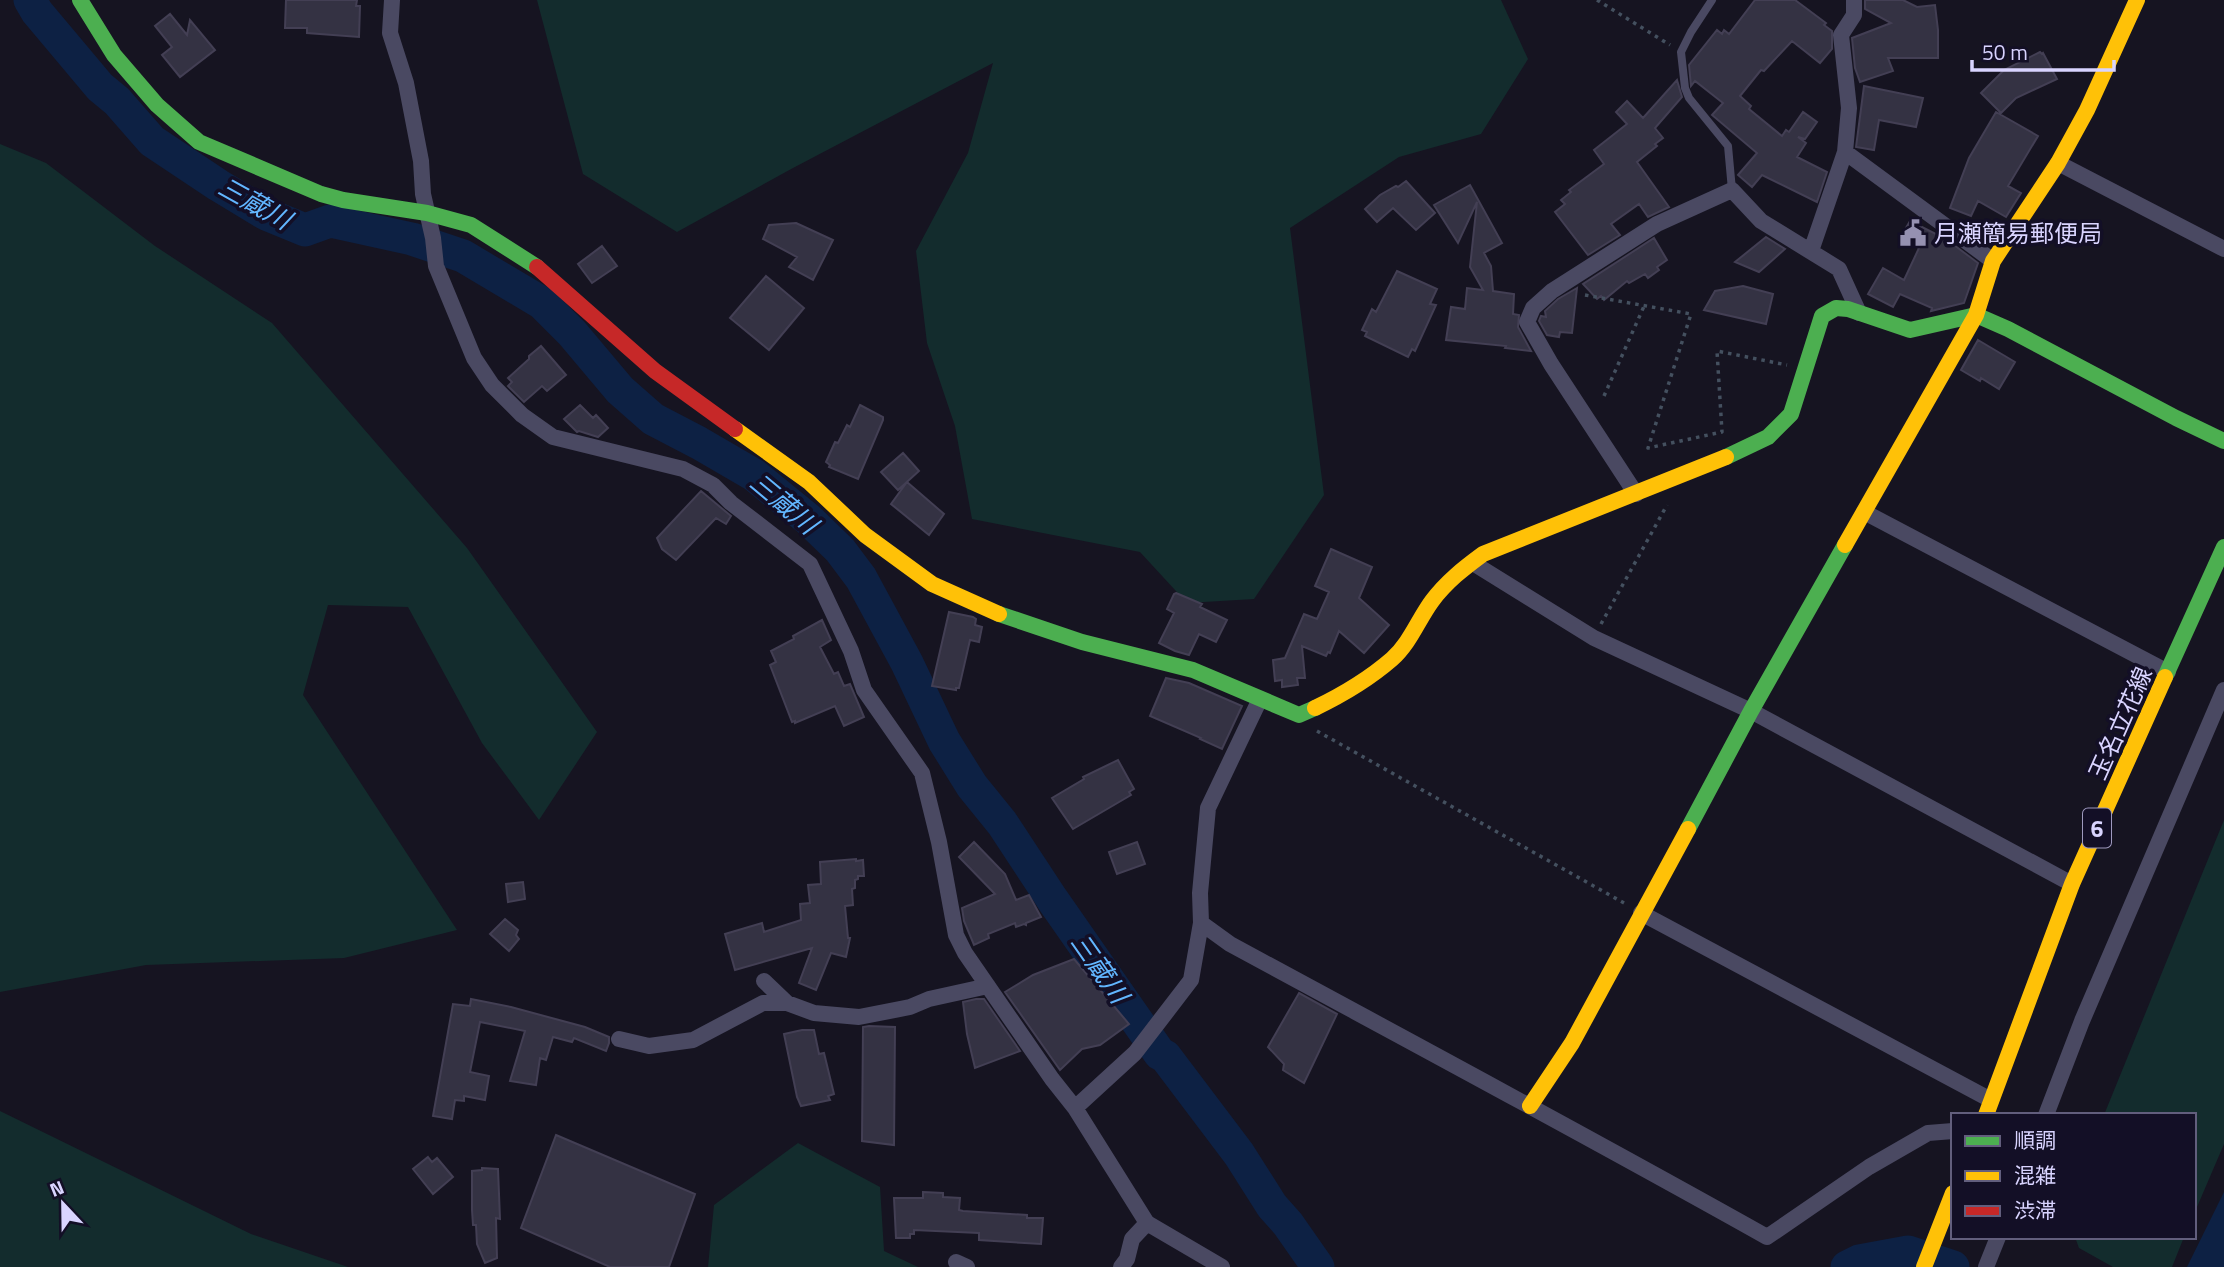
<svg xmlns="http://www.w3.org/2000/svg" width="2224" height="1267" font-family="'Titillium Web','Noto Sans JP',sans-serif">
  <rect width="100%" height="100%" fill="#161421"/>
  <!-- green -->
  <path fill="#132c2d" d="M537 0H1501L1528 59 1481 134 1399 157 1290 228 1324 495 1254 599 1187 603 1140 552 972 519 955 426 927 343 916 251 968 153 993 63 793 168 677 232 583 174Z
    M0 144 46 163 155 246 272 323 467 548 597 732 539 820 482 743 408 607 328 605 303 695 457 930 344 958 146 965 0 992Z
    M2224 820V1144L2194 1214V1115H2104Z
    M0 1111 251 1234 348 1267H0Z
    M798 1143 880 1187 884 1251 918 1267H708L714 1205Z
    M2075 1237H2184L2172 1267H2113L2079 1248Z"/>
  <!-- water -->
  <path fill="#0d2144" d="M2224 1192V1267H2187Z"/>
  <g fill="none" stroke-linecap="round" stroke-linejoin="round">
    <!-- river -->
    <path stroke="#0d2144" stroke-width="33" d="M30 0 37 12 100 87 117 101 152 141 218 185 266 214 305 230 330 221 412 239 463 256 542 303 572 333 620 390 653 419 699 443 754 475 808 519 840 550 861 578 907 663 944 741 972 786 1002 823 1052 899 1160 1054 1165 1056 1239 1154 1272 1206 1288 1224 1318 1267
      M1847 1267 1859 1261 1908 1252 1953 1267"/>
  </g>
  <!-- building -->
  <path fill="#343243" stroke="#433f54" stroke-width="2" d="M286 0H357L356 6H360L359 37 307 33V28H285Z
    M1755 0H1795L1826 23 1824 25 1832 31V49L1820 63 1792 41 1764 71 1761 70 1740 96 1751 106 1749 109 1782 136 1786 130 1789 132 1803 112 1817 122 1805 139 1798 137 1806 143 1797 157 1827 172 1817 202 1762 175 1752 187 1738 175 1757 153 1712 115 1723 103 1695 81 1691 86 1689 65 1717 30 1722 34 1724 30 1729 34Z
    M1865 0H1903L1917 7 1935 5 1938 30V58H1888L1893 71 1860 82 1855 68 1852 38 1891 23 1865 9Z
    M170 14 187 35 190 20 215 50 180 77 162 55 172 47 155 26Z
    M2040 52 2042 54 2043 53 2057 79 2016 98 2001 113 1981 93 2004 70Z
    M1677 80 1682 97 1655 128 1663 138 1655 144 1657 146 1637 162 1669 207 1648 217 1639 204 1611 224 1620 235 1588 255 1555 212 1565 204 1561 200 1571 192 1569 190 1604 164 1594 150 1627 124 1616 112 1627 101 1643 118Z
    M1864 86 1923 98 1916 127 1879 120 1874 150 1856 147Z
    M1996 112 2038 136 2008 186 2021 193 2006 217 1978 201 1971 216 1950 208 1969 158Z
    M1406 181 1435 213 1416 230 1393 208 1377 222 1365 209 1380 195 1396 186 1398 187Z
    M1470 185 1502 243 1484 253 1491 266 1493 291 1514 294 1513 314 1519 315 1518 327 1531 351 1505 348 1506 346 1446 340 1451 307 1465 309 1467 288 1483 290 1470 267 1477 202 1458 243 1434 205Z
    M1910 221 1946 239 1978 263 1964 303 1931 311 1932 308 1900 294 1893 307 1868 294 1883 268 1904 280 1919 248 1900 238Z
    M796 223 833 240 813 280 789 267 797 257 763 239 769 225Z
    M1766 237 1785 249 1759 272 1735 262Z
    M1654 238 1667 260 1657 267 1659 270 1648 278 1645 274 1629 283 1627 281 1604 300 1601 296 1597 299 1583 284Z
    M602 246 617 266 592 283 578 264Z
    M1397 271 1437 289 1430 304 1436 305 1415 351 1412 349 1408 357 1365 336 1367 332 1362 330 1372 309 1376 312Z
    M766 276 804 308 769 350 730 318Z
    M1743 286 1773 294 1766 324 1704 310 1715 291Z
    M1577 288 1572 333 1560 332 1559 337 1547 335 1539 321 1541 316 1546 317 1545 311 1558 299Z
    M1978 340 2015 362 1999 389 1981 378 1980 381 1961 370Z
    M541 346 566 375 547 391 542 386 524 402 508 386 512 382 508 378 529 359V356Z
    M580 405 593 418 596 415 608 428 598 437 579 431 577 432 564 419Z
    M860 405 883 417V420L858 479 829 467 830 465 826 462 835 442 838 443 847 425 850 427Z
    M903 453 919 471 898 490 881 472Z
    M907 482 944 514 929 535 891 504Z
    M701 491 731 516 726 524 716 518 676 560 662 549 657 538Z
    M1331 549 1372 567 1359 598 1389 625 1364 653 1339 631 1330 653 1328 652 1326 656 1302 646 1305 678H1297L1298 685 1282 687V680L1275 681 1273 660 1285 658 1304 614 1317 619 1329 592 1315 586Z
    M1176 593 1202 604 1200 607 1227 620 1216 642 1199 634 1189 655 1175 651 1159 643 1174 613 1167 609 1174 594Z
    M949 612 973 617 976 619 975 625 982 627 979 642 970 640 959 688H956V690L932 686Z
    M822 620 831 640 820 647 834 674 838 672 844 686 850 684 864 717 844 726 835 706 795 723V721L792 722 770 665 776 662 771 651 794 639 793 636Z
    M1166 678 1189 683 1242 706 1222 749 1200 739 1201 738 1150 716Z
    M1118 760 1134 789 1129 792 1131 795 1073 829 1052 798 1084 779 1083 777Z
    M974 842 1005 874 1016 900 1029 895 1041 917 1026 923V925L1024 924 1016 927 1015 923 988 934 989 938 974 945 964 921 962 908 995 894 959 857Z
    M1137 842 1145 864 1117 874 1109 852Z
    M856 859V861L863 860 864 876H858V879L855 880V888L852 889 853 905 845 906 848 938H850L846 957 831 953 816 990 799 983 812 948 735 970 725 934 762 923 764 932 801 920 800 904 810 903 808 885 821 884 820 862Z
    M523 882 525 899 508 902 506 884Z
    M505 919 518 930 516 935 519 939 509 951 490 934Z
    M1074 959 1129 1024 1100 1045 1082 1049 1060 1070 1005 992 1033 975Z
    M1299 993 1337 1014 1304 1083 1283 1070 1284 1064 1268 1047Z
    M471 999 511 1007 585 1027 609 1037V1043L606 1051 574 1038 572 1042 553 1037 546 1060 540 1058 536 1085 510 1081 525 1031 480 1022 470 1072 489 1076 485 1100 464 1096V1101L455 1100 452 1119 433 1116 453 1004 470 1006Z
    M976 999H984L1020 1051 975 1068 967 1034 963 1002Z
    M869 1026 895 1027 894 1145 862 1141 863 1027Z
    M802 1030H814L819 1054 824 1053 834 1094 828 1096 830 1100 801 1106 797 1097 784 1034Z
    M556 1135 695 1194 669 1267H610L521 1228Z
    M428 1157 432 1162 437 1158 453 1177 433 1194 413 1169Z
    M482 1168 498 1169 500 1219 496 1218 497 1258 485 1263 477 1244 476 1225H473L472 1210V1171L482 1170Z
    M923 1192 943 1193V1197L960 1198 959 1210 963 1211 1027 1215V1218H1043L1041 1244 979 1240V1233L914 1230V1234H910V1238H896L894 1198H923Z"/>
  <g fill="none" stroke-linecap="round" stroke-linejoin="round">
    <!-- path -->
    <path stroke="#44505f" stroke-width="3.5" stroke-dasharray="3.5 5" stroke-linecap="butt" d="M1597 0 1670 45
      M1585 295 1691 314 1648 448 1722 432 1717 351 1787 365
      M1604 396 1645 304
      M1601 624 1667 505
      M1317 731 1624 903"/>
    <!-- lane -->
    <path stroke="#4a4962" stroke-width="8" d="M1712 0 1691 32 1681 52 1685 88 1689 98 1728 146 1732 190"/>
    <!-- street -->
    <path stroke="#4a4962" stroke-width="16" d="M392 0 390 33 406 83 421 161 423 194 433 238 436 266 474 358 492 385 522 415 553 437 683 469 713 485 731 503 810 564 851 651 864 690 922 773 939 842 956 935 965 953 1052 1079 1075 1108 1147 1223 1222 1267
      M1845 152 1993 261
      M2058 163 2224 249
      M1811 251 1845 152 1849 108 1841 35 1854 15V0
      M1636 494 1551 364 1527 322 1533 308 1552 291 1657 224 1732 190 1761 221 1839 269 1859 313
      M1864 512 2168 672
      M1473 563 1594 638 1751 711 2072 884
      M1641 913 1991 1100
      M1201 923 1230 944C1409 1041 1589 1137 1767 1237L1869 1167 1928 1133 1953 1131
      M764 981 787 1003 814 1013 859 1017 910 1007 929 999 988 986
      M619 1039 649 1046 693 1040 763 1003H787
      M1075 1108 1135 1053 1191 980 1201 923 1200 893 1208 808 1260 699
      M2046 1115 2082 1021 2224 690
      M956 1262 967 1267
      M1121 1267 1127 1259 1132 1239 1147 1223
      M1986 1267 1998 1237"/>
    <!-- fast -->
    <path stroke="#4caf50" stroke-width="16" d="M80 0 114 55 157 105 199 142 321 194 343 200 427 213 471 225 537 267
      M1726 457 1768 437 1791 414 1822 316 1836 308 1848 309 1910 330 1976 315 2008 329 2176 418 2224 441
      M999 614 1082 642 1193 670 1299 715 1315 708
      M2165 677 2224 547
      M1688 829 1751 711 1845 545"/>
    <!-- slow -->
    <path stroke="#ffc107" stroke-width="16" d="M735 429 809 482 865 535 932 584 999 614
      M1845 545 1976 315 1993 261 2058 163 2087 110 2137 0
      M1315 708C1342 695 1369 679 1392 659 1410 643 1418 620 1432 601 1446 582 1464 568 1483 554L1726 457
      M1530 1106 1572 1043 1688 829
      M1986 1115 2072 884 2165 677
      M1924 1267 1953 1193"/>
    <!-- jam -->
    <path stroke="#c62828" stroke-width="16" d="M537 267 655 371 735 429"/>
  </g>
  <!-- icons -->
  <defs>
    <symbol id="civic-bare" viewBox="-9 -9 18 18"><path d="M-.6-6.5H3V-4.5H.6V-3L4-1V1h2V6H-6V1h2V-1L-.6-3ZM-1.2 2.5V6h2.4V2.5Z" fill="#9591b1" stroke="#130f26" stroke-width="2.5" paint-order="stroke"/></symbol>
  </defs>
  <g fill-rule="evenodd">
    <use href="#civic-bare" x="1894" y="214" width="38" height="38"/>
  </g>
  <g text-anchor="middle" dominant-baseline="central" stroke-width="7" stroke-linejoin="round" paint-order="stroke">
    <!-- shield labels -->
    <rect fill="#130f26" stroke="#9e99be" stroke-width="2" x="2083" y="808.5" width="28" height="39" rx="5"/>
    <g font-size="23" font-weight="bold" fill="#d9d4ff">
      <text x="2097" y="828">6</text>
    </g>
    <!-- poi labels -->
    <g font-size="24" fill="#d9d4ff" stroke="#130f26" text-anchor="start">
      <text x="1934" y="233">月瀬簡易郵便局</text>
    </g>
    <!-- street labels -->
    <g font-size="24" fill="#d9d4ff" stroke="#130f26">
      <text transform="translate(2120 723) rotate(-66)">玉名立花線</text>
    </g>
    <!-- water labels -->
    <g font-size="26" font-style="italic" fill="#62b6ff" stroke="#130f26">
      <text transform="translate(255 203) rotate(29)">三蔵川</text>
      <text transform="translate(784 503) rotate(40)">三蔵川</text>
      <text transform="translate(1100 968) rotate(55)">三蔵川</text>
    </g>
  </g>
  <!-- legend -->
  <rect x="1951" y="1113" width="245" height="126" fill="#130f26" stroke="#625e7d" stroke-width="2"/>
  <rect x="1965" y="1136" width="35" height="10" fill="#4caf50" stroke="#625e7d" stroke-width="2"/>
  <text x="2014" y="1148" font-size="21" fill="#d9d4ff">順調</text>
  <rect x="1965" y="1171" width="35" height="10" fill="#ffc107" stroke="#625e7d" stroke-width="2"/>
  <text x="2014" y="1183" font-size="21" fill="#d9d4ff">混雑</text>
  <rect x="1965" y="1206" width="35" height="10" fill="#c62828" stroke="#625e7d" stroke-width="2"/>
  <text x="2014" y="1218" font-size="21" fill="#d9d4ff">渋滞</text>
  <!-- north arrow -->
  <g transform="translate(63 1204) rotate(338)" stroke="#130f26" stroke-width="5" paint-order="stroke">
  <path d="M0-5L12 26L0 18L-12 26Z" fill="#d9d4ff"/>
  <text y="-10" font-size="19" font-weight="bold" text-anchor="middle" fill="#d9d4ff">N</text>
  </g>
  <!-- scale -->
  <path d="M1972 60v10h142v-10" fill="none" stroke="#d9d4ff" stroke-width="3.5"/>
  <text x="1982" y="60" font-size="21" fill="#d9d4ff" stroke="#130f26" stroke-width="5" paint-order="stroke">50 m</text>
</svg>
